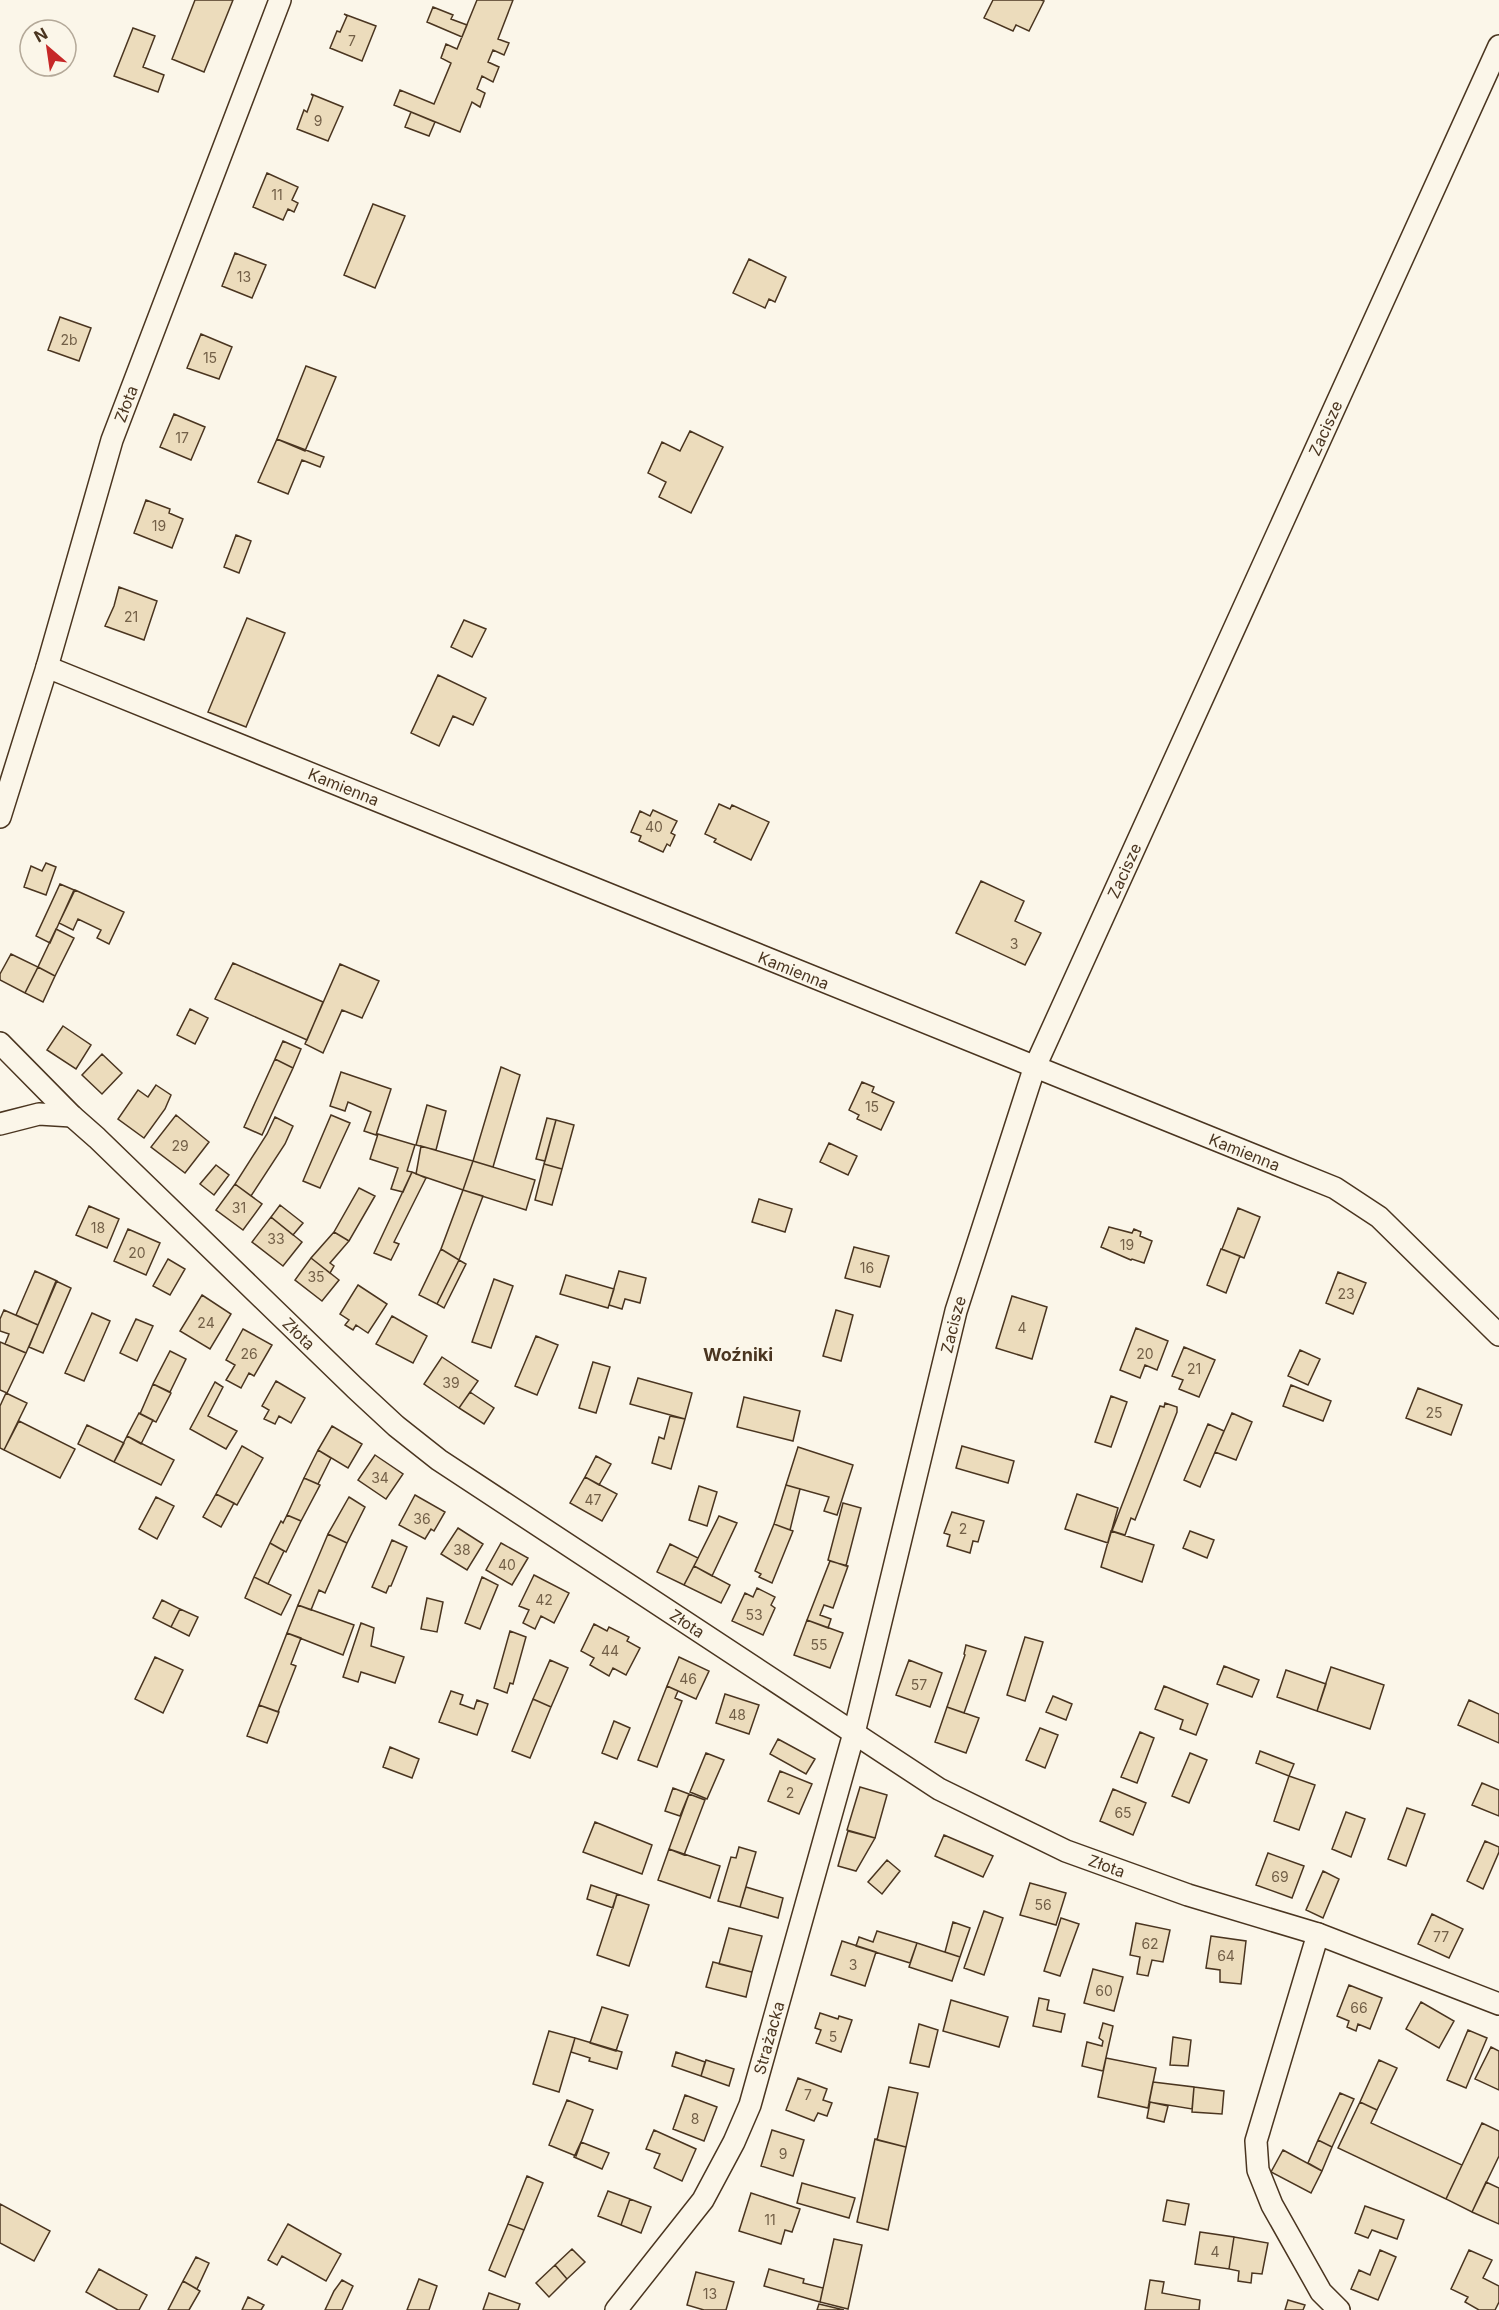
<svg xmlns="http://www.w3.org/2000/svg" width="1499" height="2310" font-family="Inter,sans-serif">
  <rect width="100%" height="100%" fill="#fbf6e9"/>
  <!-- building -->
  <path fill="#ecdcbc" stroke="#4a3520" stroke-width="1.5" d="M195 0H233L204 72 172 59Z
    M477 0H513L498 39 509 43 504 55 493 50 488 62 499 67 493 82 482 76 477 89 485 93 480 107 472 102 460 132 394 105 400 90 434 104 451 63 441 58 446 44 457 49Z
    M993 0H1041L1044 1 1029 31 1016 25 1013 31 984 18Z
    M433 7 453 15 451 19 467 25 462 37 427 22Z
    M344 14 376 26 362 61 330 48 337 31 340 32 347 16Z
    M133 28 155 36 143 67 164 75 158 92 114 76Z
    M311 94 343 107 328 141 297 129 304 110 307 112 313 96Z
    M411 112 435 122 429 136 405 127Z
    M267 173 298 187 292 200 298 203 294 212 288 209 283 220 253 207Z
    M373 204 405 216 375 288 344 275Z
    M235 253 266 265 252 298 222 286Z
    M749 259 786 277 775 302 769 299 765 308 733 293Z
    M60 317 91 328 79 361 48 350Z
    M201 334 232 347 219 379 187 368Z
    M306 366 336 377 305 451 277 439Z
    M174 414 205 427 191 460 160 447Z
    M690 431 723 447 691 513 659 497 666 482 648 473 662 442 680 451Z
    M277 439 324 457 320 467 302 460 288 494 258 482Z
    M146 500 170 509 169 513 183 519 172 548 134 533Z
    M236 535 251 541 239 573 224 567Z
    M119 587 157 601 144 640 105 626 114 606Z
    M247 618 285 633 246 727 208 712Z
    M464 620 486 629 472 657 451 647Z
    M438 675 486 698 473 725 453 716 439 746 411 733Z
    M719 804 730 809 732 805 769 822 751 860 714 842 716 839 705 834Z
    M653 810 677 821 671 833 675 835 670 846 667 844 663 852 639 841 641 836 631 832 640 811 650 816Z
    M46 863 56 867 46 895 24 887 31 866 42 871Z
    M981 881 1024 901 1015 921 1041 933 1025 965 956 933Z
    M60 884 74 890 50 943 36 936Z
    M75 890 124 912 109 944 97 938 101 930 78 919 73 930 59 923Z
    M56 929 74 938 55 976 38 967Z
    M11 954 38 967 25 993 0 980V974Z
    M233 963 323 1002 307 1040 215 999Z
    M340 964 379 981 362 1018 342 1010 323 1053 305 1044Z
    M38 967 55 976 43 1002 25 993Z
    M190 1009 208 1018 195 1044 177 1035Z
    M63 1026 91 1045 76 1069 47 1050Z
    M283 1041 301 1049 293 1068 275 1059Z
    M102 1054 122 1073 102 1094 82 1075Z
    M275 1059 293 1068 262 1135 244 1127Z
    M501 1067 520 1075 493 1167 473 1161Z
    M341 1072 391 1089 376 1135 364 1131 371 1112 348 1102 345 1111 330 1106Z
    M862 1082 874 1087 872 1092 894 1102 881 1130 857 1119 859 1115 849 1110Z
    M156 1085 171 1095 165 1109 144 1138 118 1119 138 1090 148 1097Z
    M427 1105 446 1111 436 1150 416 1145Z
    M176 1115 209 1142 185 1173 151 1147Z
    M331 1115 350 1123 320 1188 303 1181Z
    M275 1117 293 1126 285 1144 251 1196 235 1184 267 1134Z
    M547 1118 556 1120 545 1161 536 1159Z
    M556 1120 574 1125 562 1169 544 1164Z
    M378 1134 415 1145 407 1171 412 1172 403 1192 391 1189 398 1168 370 1159Z
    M829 1143 857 1156 848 1175 820 1162Z
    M421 1146 473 1161 463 1190 416 1174Z
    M473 1161 535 1180 526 1210 463 1190Z
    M544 1164 562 1169 552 1205 535 1200Z
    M216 1165 229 1175 214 1195 200 1184Z
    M412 1172 426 1178 394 1242 399 1244 391 1260 374 1253Z
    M235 1184 262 1204 243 1230 216 1210Z
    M359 1188 375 1196 349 1241 334 1232Z
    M463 1190 483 1196 459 1260 441 1249Z
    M759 1199 792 1209 785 1232 752 1222Z
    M280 1205 303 1223 293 1235 271 1217Z
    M89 1206 119 1219 107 1248 76 1235Z
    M1238 1208 1260 1217 1244 1258 1222 1249Z
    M271 1217 302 1242 283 1266 252 1242Z
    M1109 1227 1132 1233 1134 1229 1141 1232 1140 1236 1152 1241 1144 1263 1132 1259 1131 1260 1101 1247Z
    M128 1229 160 1243 146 1275 114 1261Z
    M334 1232 349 1241 330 1263 334 1266 330 1273 311 1258Z
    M854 1247 889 1256 880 1287 845 1278Z
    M441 1249 459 1260 437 1304 419 1295Z
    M1221 1249 1240 1256 1226 1293 1207 1285Z
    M311 1258 339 1280 322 1301 295 1280Z
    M168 1259 185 1269 170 1295 153 1286Z
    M459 1260 466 1264 444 1308 437 1304Z
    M35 1271 57 1281 38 1325 16 1315Z
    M619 1271 646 1278 640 1303 625 1299 622 1309 609 1305Z
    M1338 1272 1366 1283 1353 1314 1326 1303Z
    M566 1275 614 1289 608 1308 560 1294Z
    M494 1279 513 1286 491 1348 472 1342Z
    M56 1281 71 1288 43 1353 29 1347Z
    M358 1285 387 1304 368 1333 356 1325 353 1330 345 1325 349 1320 340 1314Z
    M202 1295 231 1314 210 1349 180 1331Z
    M1012 1296 1047 1307 1032 1359 996 1348Z
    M4 1310 38 1325 26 1353 5 1344 9 1334 0 1331V1319Z
    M836 1310 853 1315 841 1361 823 1356Z
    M92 1313 110 1321 84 1381 65 1373Z
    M392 1316 427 1336 413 1363 376 1344Z
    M136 1319 153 1326 137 1361 120 1353Z
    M1136 1328 1168 1341 1157 1370 1145 1365 1140 1378 1120 1370Z
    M243 1329 272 1345 254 1376 249 1373 241 1388 226 1380 235 1365 226 1360Z
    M536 1336 558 1345 537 1395 515 1386Z
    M0 1342 26 1353 7 1393 0 1390Z
    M1184 1347 1215 1360 1199 1397 1179 1389 1183 1380 1172 1376Z
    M1300 1350 1320 1359 1308 1385 1288 1376Z
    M170 1351 186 1359 170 1392 153 1384Z
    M442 1357 478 1381 459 1408 424 1384Z
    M593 1362 610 1367 596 1413 579 1408Z
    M638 1378 692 1393 685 1419 630 1404Z
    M276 1381 305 1398 291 1423 279 1416 275 1424 264 1419 269 1410 262 1406Z
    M215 1382 223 1387 208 1416 237 1431 226 1449 190 1429Z
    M153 1384 171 1393 156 1422 140 1414Z
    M1291 1385 1331 1401 1323 1421 1283 1406Z
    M1418 1388 1462 1405 1451 1435 1406 1418Z
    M470 1392 494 1408 484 1424 459 1408Z
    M6 1393 27 1403 4 1450 0 1448V1406Z
    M1111 1396 1127 1402 1111 1447 1095 1442Z
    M744 1397 800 1411 793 1441 737 1427Z
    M1165 1403 1177 1407V1412L1135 1520 1131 1518 1125 1535 1112 1531 1160 1406 1164 1407Z
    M139 1413 153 1420 141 1444 127 1436Z
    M1232 1413 1252 1422 1236 1460 1215 1452Z
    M670 1416 685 1419 671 1469 652 1463 659 1437 664 1439Z
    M19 1421 75 1449 60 1478 4 1450Z
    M1208 1424 1224 1431 1200 1487 1184 1480Z
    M87 1425 124 1443 114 1462 78 1444Z
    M332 1426 362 1444 348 1468 318 1450Z
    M127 1436 174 1460 161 1485 114 1462Z
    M242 1446 263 1458 237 1505 216 1494Z
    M962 1446 1014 1461 1008 1483 956 1468Z
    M798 1447 853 1465 837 1515 824 1511 829 1497 786 1485Z
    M318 1450 331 1458 318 1484 304 1478Z
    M375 1455 403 1474 386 1499 358 1480Z
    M596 1456 611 1464 599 1485 585 1477Z
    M585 1477 617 1494 602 1521 570 1503Z
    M304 1478 320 1485 301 1521 287 1515Z
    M786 1485 800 1489 790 1530 774 1524Z
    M699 1486 717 1492 707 1526 689 1520Z
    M216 1494 234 1503 221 1527 203 1517Z
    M1077 1494 1118 1508 1108 1543 1065 1529Z
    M415 1495 445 1512 434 1531 431 1529 425 1539 399 1525Z
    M156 1497 174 1506 157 1539 139 1529Z
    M349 1497 365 1507 347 1543 328 1534Z
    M843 1503 861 1508 846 1566 828 1560Z
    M952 1512 984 1521 978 1542 973 1541 970 1553 947 1546 950 1535 944 1533Z
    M287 1515 301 1521 286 1552 270 1543 281 1521 283 1523Z
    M719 1516 737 1523 712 1576 694 1566Z
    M774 1524 793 1531 772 1583 759 1577 761 1574 755 1571Z
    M458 1528 483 1544 467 1570 441 1554Z
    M1111 1531 1154 1545 1142 1582 1101 1567Z
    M1190 1531 1214 1540 1207 1558 1183 1548Z
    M328 1534 347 1543 325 1593 319 1590 311 1610 298 1605Z
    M392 1540 407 1547 391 1586H389L386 1593 372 1587Z
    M270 1543 284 1551 268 1584 254 1577Z
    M501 1543 528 1558 512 1585 486 1570Z
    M670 1544 698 1558 684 1585 657 1572Z
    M830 1561 848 1566 833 1608 824 1605 820 1615 831 1619 828 1628 807 1620Z
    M694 1566 730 1585 721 1603 684 1585Z
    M534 1575 569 1593 554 1623 541 1616 535 1629 523 1623 529 1610 519 1606Z
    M254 1577 291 1595 281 1615 245 1598Z
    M482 1577 498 1585 480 1629 465 1623Z
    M757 1588 775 1597 771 1605 775 1608 763 1635 732 1621 745 1593 753 1597Z
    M427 1598 443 1602 437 1632 421 1629Z
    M162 1600 180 1609 171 1627 153 1618Z
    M298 1605 354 1625 343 1655 287 1633Z
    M180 1609 198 1617 189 1636 171 1627Z
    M807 1620 843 1633 830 1668 794 1655Z
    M361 1623 374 1628 371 1646 404 1657 395 1683 361 1672 358 1682 343 1677Z
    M594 1624 607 1631 609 1627 629 1637 627 1641 640 1648 626 1675 613 1668 609 1676 590 1665 594 1658 581 1651Z
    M510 1631 526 1637 513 1684 510 1683 507 1693 494 1688Z
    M287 1633 301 1638 291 1664 296 1666 278 1712 259 1705Z
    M1025 1637 1043 1642 1025 1701 1007 1695Z
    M966 1645 986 1651 964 1713 947 1707 965 1655 964 1654Z
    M155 1657 183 1670 163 1713 135 1699Z
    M679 1657 709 1671 696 1699 667 1686Z
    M550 1660 568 1668 551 1707 533 1699Z
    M909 1660 942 1673 930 1707 896 1695Z
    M1224 1666 1259 1680 1252 1697 1217 1684Z
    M1331 1667 1384 1685 1370 1729 1317 1711Z
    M1286 1670 1326 1684 1317 1711 1277 1697Z
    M667 1686 678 1691 675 1698 682 1701 657 1767 638 1760Z
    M1164 1686 1208 1704 1196 1735 1180 1729 1183 1720 1155 1709Z
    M451 1691 463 1695 460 1704 474 1709 477 1700 488 1704 477 1735 439 1722Z
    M725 1694 759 1705 749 1734 716 1723Z
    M1053 1696 1072 1704 1066 1720 1046 1712Z
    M533 1699 551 1707 530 1758 512 1751Z
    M1469 1700 1499 1714V1743L1458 1725Z
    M259 1705 279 1712 267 1743 247 1736Z
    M947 1707 979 1718 966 1753 935 1742Z
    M614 1721 630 1728 617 1759 602 1753Z
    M1040 1728 1058 1735 1045 1768 1026 1760Z
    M1140 1732 1154 1738 1137 1783 1121 1777Z
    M778 1739 815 1759 806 1774 770 1754Z
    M390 1747 419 1759 412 1778 383 1767Z
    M1260 1751 1294 1764 1289 1776 1256 1763Z
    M706 1753 724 1760 707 1799 690 1792Z
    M1190 1753 1207 1760 1189 1803 1172 1796Z
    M780 1771 812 1784 799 1814 768 1801Z
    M1289 1776 1315 1785 1299 1830 1274 1821Z
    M1482 1783 1499 1790V1816L1472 1805Z
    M860 1787 887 1795 875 1838 847 1830Z
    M673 1788 689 1794 680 1816 665 1811Z
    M1113 1789 1146 1803 1133 1835 1100 1821Z
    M689 1794 705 1800 684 1855 669 1849Z
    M1407 1808 1425 1814 1406 1866 1388 1859Z
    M1346 1812 1365 1819 1351 1857 1332 1849Z
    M595 1822 652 1845 642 1874 583 1852Z
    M848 1831 875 1838 856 1871 838 1866Z
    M944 1835 993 1856 983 1877 935 1856Z
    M1485 1841 1499 1847V1852L1483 1889 1467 1881Z
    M739 1847 756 1852 740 1907 718 1901 731 1857 736 1858Z
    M669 1849 720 1866 710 1898 658 1880Z
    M1268 1853 1304 1866 1292 1898 1256 1885Z
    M887 1860 900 1871 882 1894 868 1882Z
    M1323 1871 1339 1879 1323 1918 1306 1910Z
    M1030 1883 1066 1893 1056 1925 1020 1915Z
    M591 1885 617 1894 613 1908 587 1899Z
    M746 1887 783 1898 778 1918 740 1907Z
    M617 1894 649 1905 629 1966 597 1955Z
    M984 1911 1003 1918 984 1975 964 1968Z
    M1432 1914 1463 1929 1449 1958 1418 1944Z
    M1061 1918 1079 1924 1060 1976 1044 1971Z
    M953 1922 970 1928 960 1957 945 1952Z
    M1136 1923 1170 1930 1163 1962 1152 1960 1148 1976 1137 1974 1140 1957 1130 1955Z
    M729 1928 762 1936 752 1972 719 1964Z
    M877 1931 917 1943 910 1963 856 1946 859 1937 873 1942Z
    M1211 1936 1246 1941 1241 1984 1220 1982V1970L1206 1968Z
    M842 1941 876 1952 865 1986 831 1975Z
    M917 1943 960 1957 952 1981 909 1967Z
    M713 1962 752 1972 746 1997 706 1987Z
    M1093 1969 1123 1977 1114 2011 1084 2003Z
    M1349 1985 1382 1998 1370 2029 1358 2024 1356 2031 1347 2027 1349 2021 1337 2016Z
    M1039 1998 1049 2000 1047 2010 1065 2014 1061 2032 1033 2026Z
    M951 2000 1008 2017 999 2047 943 2031Z
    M1421 2002 1454 2021 1439 2048 1406 2029Z
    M602 2007 628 2015 616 2051 590 2043Z
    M820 2013 838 2019 839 2016 852 2020 841 2052 816 2043 821 2030 815 2028Z
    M1103 2023 1113 2026 1103 2071 1082 2066 1087 2042 1102 2046 1103 2041 1099 2038Z
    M919 2024 938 2030 929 2067 910 2063Z
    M1468 2030 1487 2038 1466 2088 1447 2080Z
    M549 2031 575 2038 559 2092 533 2084Z
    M1173 2037 1191 2040 1188 2066 1170 2065Z
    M575 2038 622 2052 617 2069 589 2061 590 2058 571 2052Z
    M1491 2047 1499 2051V2090L1475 2079Z
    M676 2052 705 2062 701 2076 672 2066Z
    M1106 2058 1156 2068 1148 2108 1098 2097Z
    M706 2060 734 2069 729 2086 701 2076Z
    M1379 2060 1397 2068 1377 2110 1360 2102Z
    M798 2078 827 2089 823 2100 832 2103 827 2116 818 2113 814 2121 786 2110Z
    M1153 2082 1194 2087 1192 2109 1149 2102Z
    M889 2087 918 2093 906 2147 877 2140Z
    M1194 2087 1224 2091 1222 2114 1192 2112Z
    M1340 2093 1354 2099 1332 2147 1318 2140Z
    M685 2095 717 2107 704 2141 673 2129Z
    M567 2100 593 2110 576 2156 549 2145Z
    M1150 2102 1168 2106 1164 2122 1147 2118Z
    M1360 2102 1377 2110 1371 2123 1462 2165 1446 2199 1338 2148Z
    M1482 2123 1499 2131V2156L1472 2212 1446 2199Z
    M654 2130 696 2149 682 2181 654 2168 660 2154 646 2149Z
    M772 2130 804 2140 793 2176 761 2166Z
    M875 2139 906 2147 888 2230 857 2222Z
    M1318 2140 1332 2147 1322 2171 1308 2163Z
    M581 2142 609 2153 602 2169 574 2157Z
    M1283 2150 1322 2171 1311 2193 1271 2172Z
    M527 2176 543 2183 524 2230 508 2224Z
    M1486 2182 1499 2188V2224L1472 2212Z
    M802 2183 855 2198 849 2218 797 2203Z
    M608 2191 630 2199 621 2225 598 2216Z
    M751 2193 800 2209 792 2232 785 2230 781 2244 739 2231Z
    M630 2199 651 2207 641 2233 621 2225Z
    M1167 2200 1189 2204 1185 2225 1163 2221Z
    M0 2204 50 2231 34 2261 0 2243Z
    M1365 2206 1404 2220 1397 2239 1372 2230 1368 2238 1355 2233Z
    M288 2224 341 2254 326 2281 282 2256 277 2265 268 2260Z
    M508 2224 524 2230 505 2277 489 2270Z
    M1200 2232 1234 2237 1229 2269 1195 2264Z
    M1234 2237 1268 2243 1262 2274 1252 2273 1251 2283 1238 2281 1239 2271 1229 2269Z
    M834 2239 862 2245 848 2309 820 2302Z
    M572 2249 585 2262 567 2279 555 2265Z
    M1380 2250 1396 2257 1378 2300 1351 2289 1359 2270 1370 2275Z
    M1469 2250 1492 2260 1483 2278 1499 2286V2302L1495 2310H1479L1465 2302 1468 2297 1451 2289Z
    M196 2257 209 2263 197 2289 183 2281Z
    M555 2265 567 2279 549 2297 536 2283Z
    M99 2269 147 2295 139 2310H118L86 2292Z
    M769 2269 804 2279 803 2283 823 2288 820 2302 764 2286Z
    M696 2272 734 2282 726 2310H704L687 2305Z
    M419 2279 437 2286 429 2310H407Z
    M342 2280 353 2286 342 2310H325L334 2291Z
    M1150 2280 1164 2282 1162 2293 1200 2300 1199 2310H1145Z
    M183 2281 200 2291 189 2310H168Z
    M489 2293 520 2304 518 2310H483Z
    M248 2297 264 2305 261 2310H242Z
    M1288 2300 1305 2305 1303 2310H1285Z
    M819 2304 844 2310H817Z"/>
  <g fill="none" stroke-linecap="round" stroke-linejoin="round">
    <defs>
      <g id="minor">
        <path id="s1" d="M47 667C477 839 904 1018 1335 1188L1379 1217 1499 1335"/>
        <path id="s2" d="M0 817 47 667 112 440 280 0"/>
        <path id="s3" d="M0 1043 72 1116 97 1138 355 1388 396 1426 439 1460 939 1789 1066 1851 1188 1895 1318 1934 1499 2004"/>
        <path d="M0 1124 39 1114 72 1116"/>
        <path d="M1318 1934 1256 2141 1258 2170 1272 2205 1321 2292 1339 2310"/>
        <path id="s4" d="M616 2310 703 2200 734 2142 750 2105 854 1733 956 1311 1034 1069 1499 46"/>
      </g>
    </defs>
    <!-- minor casing -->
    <use href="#minor" stroke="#4a3520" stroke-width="24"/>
    <!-- minor -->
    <use href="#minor" stroke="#fbf6e9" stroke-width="21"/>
  </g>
  <g text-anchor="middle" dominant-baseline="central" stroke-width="4.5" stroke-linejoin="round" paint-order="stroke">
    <!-- number labels -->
    <g font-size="14" fill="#725f47">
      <text x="352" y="40">7</text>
      <text x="318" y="120">9</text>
      <text x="277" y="194">11</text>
      <text x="244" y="276">13</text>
      <text x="69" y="339">2b</text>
      <text x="210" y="357">15</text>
      <text x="182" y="437">17</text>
      <text x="159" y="525">19</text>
      <text x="131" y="616">21</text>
      <text x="654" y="826">40</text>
      <text x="1014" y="943">3</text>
      <text x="872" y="1106">15</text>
      <text x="180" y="1145">29</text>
      <text x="239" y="1207">31</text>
      <text x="98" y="1227">18</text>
      <text x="276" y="1238">33</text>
      <text x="1127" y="1244">19</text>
      <text x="137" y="1252">20</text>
      <text x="867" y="1267">16</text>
      <text x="316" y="1276">35</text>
      <text x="1346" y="1293">23</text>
      <text x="206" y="1322">24</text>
      <text x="1022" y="1327">4</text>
      <text x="249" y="1353">26</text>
      <text x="1145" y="1353">20</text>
      <text x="1194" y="1368">21</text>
      <text x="451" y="1382">39</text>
      <text x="1434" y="1412">25</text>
      <text x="380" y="1477">34</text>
      <text x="593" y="1499">47</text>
      <text x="422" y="1518">36</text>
      <text x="963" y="1528">2</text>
      <text x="462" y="1549">38</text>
      <text x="507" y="1564">40</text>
      <text x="544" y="1599">42</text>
      <text x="754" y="1614">53</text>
      <text x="819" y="1644">55</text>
      <text x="610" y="1650">44</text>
      <text x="688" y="1678">46</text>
      <text x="919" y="1684">57</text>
      <text x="737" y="1714">48</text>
      <text x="790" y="1792">2</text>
      <text x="1123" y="1812">65</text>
      <text x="1280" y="1876">69</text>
      <text x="1043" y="1904">56</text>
      <text x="1441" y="1936">77</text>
      <text x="1150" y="1943">62</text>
      <text x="1226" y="1955">64</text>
      <text x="853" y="1964">3</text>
      <text x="1104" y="1990">60</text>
      <text x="1359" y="2007">66</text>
      <text x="833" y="2036">5</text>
      <text x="808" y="2094">7</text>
      <text x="695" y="2118">8</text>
      <text x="783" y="2153">9</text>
      <text x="770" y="2219">11</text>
      <text x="1215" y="2251">4</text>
      <text x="710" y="2293">13</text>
    </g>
    <!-- street labels -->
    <g font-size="16" fill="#4a3520" stroke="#fbf6e9">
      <text stroke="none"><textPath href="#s2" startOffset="432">Złota</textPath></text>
      <text stroke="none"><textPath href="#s4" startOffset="2025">Zacisze</textPath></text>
      <text stroke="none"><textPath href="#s1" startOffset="320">Kamienna</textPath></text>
      <text stroke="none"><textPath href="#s4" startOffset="1539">Zacisze</textPath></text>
      <text stroke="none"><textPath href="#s1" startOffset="806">Kamienna</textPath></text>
      <text stroke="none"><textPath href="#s1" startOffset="1292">Kamienna</textPath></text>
      <text stroke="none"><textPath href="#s4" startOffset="1053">Zacisze</textPath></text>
      <text stroke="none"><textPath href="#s3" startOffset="417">Złota</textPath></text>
      <text stroke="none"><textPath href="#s3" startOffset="903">Złota</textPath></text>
      <text stroke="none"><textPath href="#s3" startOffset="1389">Złota</textPath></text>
      <text stroke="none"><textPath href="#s4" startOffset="316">Strażacka</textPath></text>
    </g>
    <!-- neighbourhood labels -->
    <g font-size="18" font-weight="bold" fill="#4a3520" stroke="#fbf6e9">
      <text x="738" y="1354">Woźniki</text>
    </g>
  </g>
  <!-- north arrow -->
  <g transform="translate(48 48) rotate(331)"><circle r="28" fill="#fbf6e9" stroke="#b4a999" stroke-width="1.5"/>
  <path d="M0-4.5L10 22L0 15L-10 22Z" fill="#c62828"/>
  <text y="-9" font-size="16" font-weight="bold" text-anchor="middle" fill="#4a3520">N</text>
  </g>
</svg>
